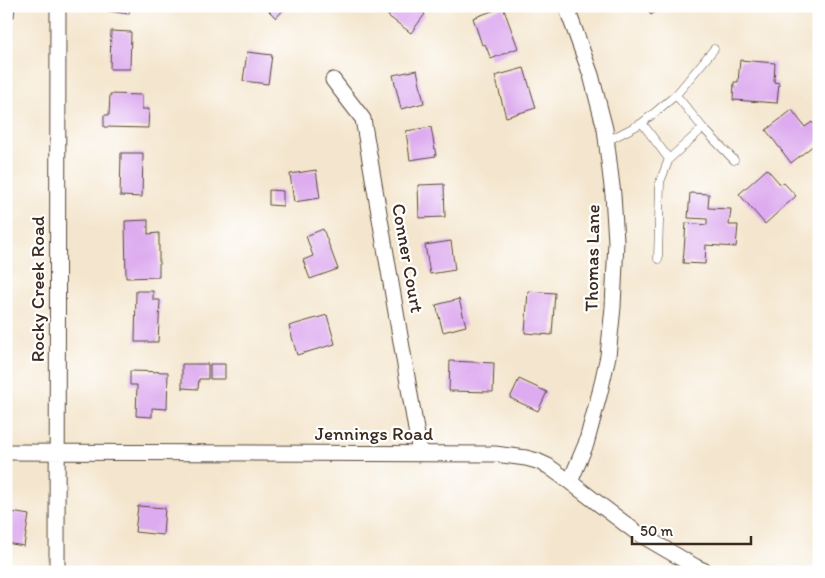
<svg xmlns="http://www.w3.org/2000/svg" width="825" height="578" font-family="Itim,sans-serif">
  <rect width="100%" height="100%" fill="#fff"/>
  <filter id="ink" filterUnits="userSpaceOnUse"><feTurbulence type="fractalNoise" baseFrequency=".02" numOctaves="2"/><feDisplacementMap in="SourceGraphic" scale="10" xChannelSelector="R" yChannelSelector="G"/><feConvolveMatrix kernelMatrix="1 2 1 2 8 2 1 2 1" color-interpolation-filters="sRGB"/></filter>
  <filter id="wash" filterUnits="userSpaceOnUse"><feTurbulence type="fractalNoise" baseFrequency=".0096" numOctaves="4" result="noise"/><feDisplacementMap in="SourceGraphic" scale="20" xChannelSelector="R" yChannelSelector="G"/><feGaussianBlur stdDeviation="1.12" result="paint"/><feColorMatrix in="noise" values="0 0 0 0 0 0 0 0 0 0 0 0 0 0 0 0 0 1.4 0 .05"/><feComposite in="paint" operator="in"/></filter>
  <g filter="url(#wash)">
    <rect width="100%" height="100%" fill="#f4e6ce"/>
    <g id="blocks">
      <!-- building -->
      <path fill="#ddabef" d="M6 6H15L14 17 6 16Z
        M108 6H130L129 14 108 11Z
        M264 6H287L276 18Z
        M395 6H415L425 14 411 33 388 16Z
        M646 6H664L651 15Z
        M503 7 518 48 491 59 485 44 482 45 473 18Z
        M111 31 131 32 130 69H110Z
        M6 32H9L8 51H6Z
        M247 52 272 55 268 84 243 81Z
        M740 60 775 63 774 82 779 83 777 103 733 100 734 82H738Z
        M524 68 536 108 506 117 495 76Z
        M417 70 424 103 401 109 393 75Z
        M6 88 9 89 8 111H6Z
        M110 94 142 95V109H149L148 128 104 127V115H109Z
        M792 110 805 127 812 122 819 131V141L791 163 766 130Z
        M431 127 436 156 410 160 406 131Z
        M121 153H143L142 197 120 196Z
        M767 169 781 185 784 183 796 196 765 224 739 194Z
        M316 170 320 198 294 202 290 174Z
        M444 184 445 217 419 218 418 185Z
        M269 190 283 191V206L269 205Z
        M690 193 709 194 708 208 731 209 729 225H738L736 247 706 245 705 264 683 263 686 223 707 225V219L688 218Z
        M148 220V234L159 233V277L126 278 125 221Z
        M323 229 338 269 310 279 303 260 313 256 306 236Z
        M451 241 455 270 430 274 425 245Z
        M136 291H153V300H160L158 342H135Z
        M528 291 555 293 552 335 525 333Z
        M459 299 466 326 443 332 436 305Z
        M327 315 335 344 297 355 289 326Z
        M450 361 494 363 493 392 449 391Z
        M182 364H208V379H199L198 389 182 388Z
        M210 364H225V379H210Z
        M130 371 168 372 167 409 152 408V417L136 416 137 385H130Z
        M519 379 547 392 538 411 510 398Z
        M138 506 165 508 163 535 135 532Z
        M6 511 29 515 24 546 6 543Z"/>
    </g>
  </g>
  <g filter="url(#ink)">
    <use href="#blocks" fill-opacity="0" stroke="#574638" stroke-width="1"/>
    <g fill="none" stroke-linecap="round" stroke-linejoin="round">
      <defs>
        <path id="service" d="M676 95 703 128 734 160
          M642 123 669 159
          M607 141 642 123 676 95 714 49
          M658 259 660 182 669 159 703 128"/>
        <path id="minor" d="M566 6 591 75 605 129 613 195 616 241 613 307 608 356 600 392 586 444 570 482
          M333 80 363 119 420 453
          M6 452 495 454 526 458 537 461 548 466 570 482 636 532 696 567 707 572
          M57 572 58 6"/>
      </defs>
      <!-- service casing -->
      <use href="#service" stroke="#574638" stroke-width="9"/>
      <!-- minor casing -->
      <use href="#minor" stroke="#574638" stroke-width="17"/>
      <!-- service -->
      <use href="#service" stroke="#fff" stroke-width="8"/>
      <!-- minor -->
      <use href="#minor" stroke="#fff" stroke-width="15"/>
    </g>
  </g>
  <g text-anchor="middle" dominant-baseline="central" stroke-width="4.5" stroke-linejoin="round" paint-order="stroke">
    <!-- street labels -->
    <g font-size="19" fill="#3b2a1e" stroke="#fff">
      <text transform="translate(408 258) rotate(80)">Conner Court</text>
      <text transform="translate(592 258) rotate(-89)">Thomas Lane</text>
      <text transform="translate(37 289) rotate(-90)">Rocky Creek Road</text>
      <text x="374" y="433">Jennings Road</text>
    </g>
  </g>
  <!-- margin -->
  <rect width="825" height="578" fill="none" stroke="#fff" stroke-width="25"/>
  <!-- scale -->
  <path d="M632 536v8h119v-8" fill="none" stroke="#3b2a1e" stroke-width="2.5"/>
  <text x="640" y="536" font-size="15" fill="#3b2a1e" stroke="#ffffff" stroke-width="4" paint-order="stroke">50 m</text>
</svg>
